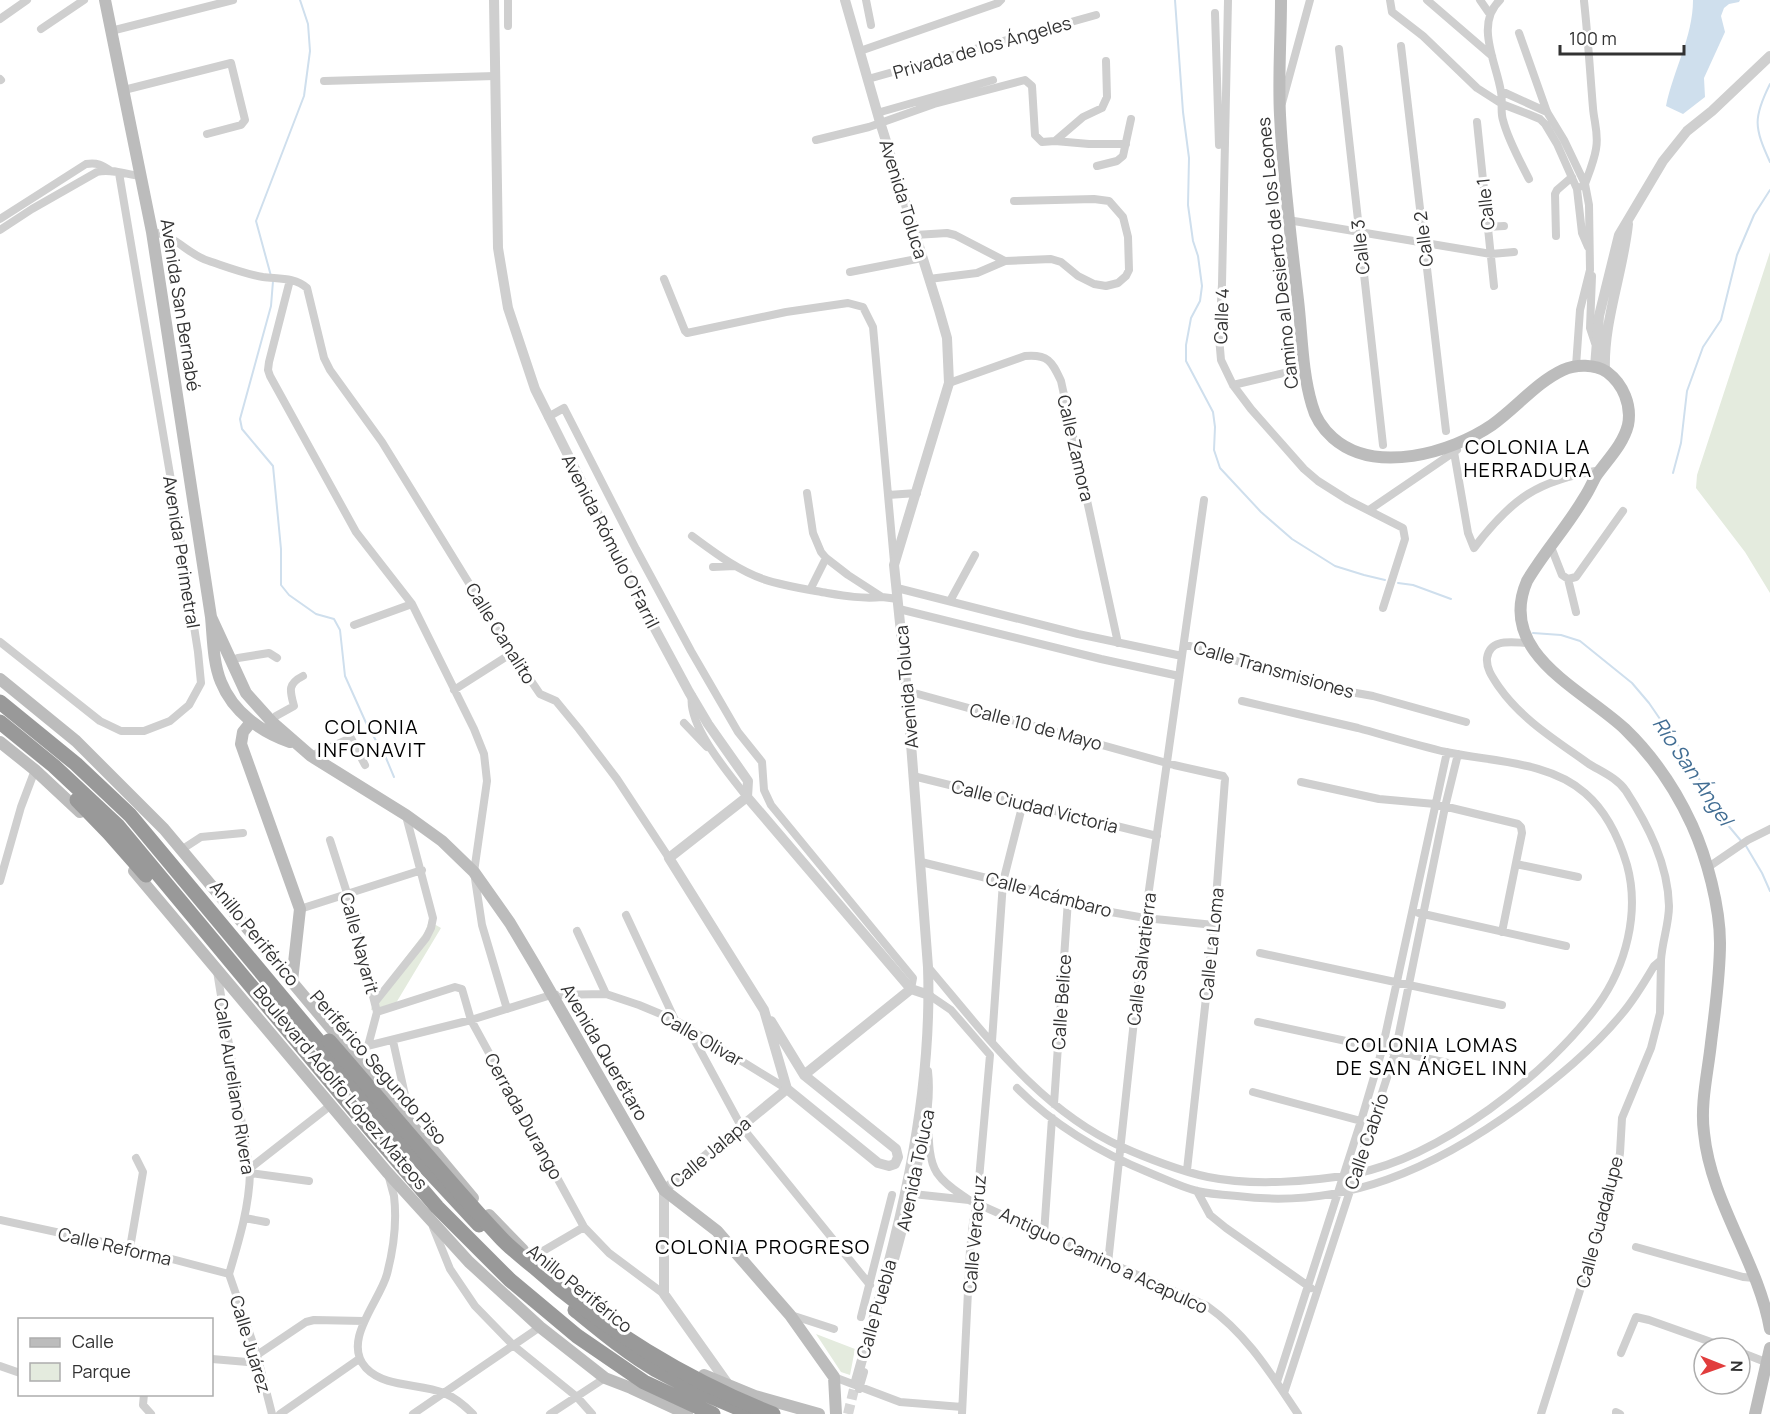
<svg xmlns="http://www.w3.org/2000/svg" width="1770" height="1414" font-family="Manrope,sans-serif">
  <rect width="100%" height="100%" fill="#fff"/>
  <!-- green -->
  <path fill="#e4ebde" d="M1770 252V593L1745 552 1696 488 1697 475Z
    M429 921 441 928 396 1003 371 1010 374 999 425 932Z
    M816 1334 855 1349 850 1375 841 1372Z"/>
  <!-- water -->
  <path fill="#cfdfed" d="M1693 0H1740L1739 2 1729 4 1724 8 1721 16 1725 32 1704 78 1705 97 1683 114 1666 106C1673 71 1693 37 1693 0Z"/>
  <g fill="none" stroke-linecap="round" stroke-linejoin="round">
    <!-- stream -->
    <path stroke="#cfdfed" stroke-width="2" d="M1175 0 1183 112 1189 158 1188 205 1193 241 1198 256 1202 286 1200 301 1191 318 1186 345V361L1213 412 1215 427 1214 450 1220 468 1261 512 1292 539 1335 566 1364 575 1385 580
      M1770 84C1753 118 1754 127 1770 162
      M271 276 256 221 304 96 310 51 308 24 300 0
      M273 281 271 306 240 419 242 429 273 466 281 549V585L289 595 316 614 334 619 340 630 345 676 367 725 386 758 394 777
      M1673 473 1681 443 1687 391 1703 347 1721 320 1737 255 1754 215 1770 190
      M1398 583 1413 585 1451 599
      M1533 633 1561 635 1580 641 1632 683 1649 703 1695 770 1711 805 1742 842
      M1746 846 1762 873 1770 891"/>
    <!-- tertiary-tunnel -->
    <path stroke="#d6d6d6" stroke-width="10" stroke-dasharray="10 5" stroke-linecap="butt" d="M848 1414 856 1381"/>
    <!-- minor -->
    <path stroke="#cfcfcf" stroke-width="8" d="M866 0 871 25
      M1228 0 1222 284 1219 337 1221 360 1233 385 1251 409 1304 469 1318 481 1348 500 1403 528 1405 539 1383 608
      M1390 0 1392 12 1423 36 1477 88 1502 104 1528 114 1540 119 1545 124 1557 144 1577 189 1582 233 1588 247
      M1427 0 1492 56
      M1480 0 1489 13
      M1500 0C1474 24 1497 64 1501 92 1503 101 1500 111 1503 120 1508 140 1520 161 1529 179
      M1215 13 1219 145
      M0 19 27 0
      M508 26V0
      M41 29 84 0
      M111 31 233 0
      M1519 33 1547 112 1564 140 1585 184 1589 205 1590 270 1580 310 1576 366
      M1401 46 1446 431
      M1339 49 1383 445
      M860 51 998 3 1001 0
      M0 79 1 80
      M868 79 1096 15
      M324 81 495 76
      M124 90 231 63 245 120 241 125 207 134
      M1501 91 1547 112
      M1282 103 1310 0
      M877 113 993 80
      M1477 122 1494 286
      M816 140 869 127 934 104 1025 80 1032 86 1035 135 1042 142 1055 141 1083 117 1102 108 1107 97 1106 61
      M1055 141 1089 144H1126
      M1097 166 1117 161 1123 156 1131 119
      M1582 186 1585 184C1589 173 1594 161 1596 149 1599 134 1594 122 1593 108 1590 72 1588 37 1584 1
      M0 219 86 164C97 162 102 165 111 171
      M1288 220 1491 254 1514 252
      M1487 227 1504 226
      M0 230 32 209 97 172C111 168 128 175 142 176
      M152 232C176 235 188 255 209 261 227 267 245 274 263 277 278 279 295 277 307 288L324 358 330 370 382 442 512 653 540 694 556 701 579 729 617 779 669 858
      M915 235 947 233 955 235 1005 261
      M1556 236 1555 194 1557 190 1572 177
      M850 272 922 258
      M1592 276 1590 328 1595 343
      M664 279 685 331 687 333 786 312 848 303 863 307 873 327 894 562
      M929 279 977 273 1005 261 1051 259 1061 262 1078 276 1094 284 1106 286 1118 283 1126 276 1129 270 1128 237 1123 217 1109 201 1094 199 1014 201
      M290 280 269 362 268 370 270 376 356 532 412 604 474 729 484 754 487 781 474 872 482 925 507 1009
      M949 383 1025 356C1049 354 1052 362 1061 381L1118 643
      M1233 385 1305 368
      M548 417 564 408 636 549 691 651 738 732 762 762 764 790 771 805 913 978 911 989
      M1454 452 1468 533 1474 548C1512 498 1538 480 1601 470
      M807 493 813 533 821 552 826 558 848 575 882 597 898 599
      M888 495 917 493
      M1369 510 1457 450
      M692 536C714 552 737 570 763 579 784 586 805 589 827 593 845 596 863 599 882 597
      M1551 547 1562 575 1568 579 1576 577 1623 511
      M713 567 735 566
      M1568 579 1576 612
      M897 588 1078 634 1182 656
      M810 590 826 558
      M950 601 975 555
      M899 609 1101 659 1179 676
      M354 625 412 604
      M0 642 100 721 121 731H144L170 721 189 705 201 683 198 652 172 486 119 173
      M1184 644 1259 668 1283 672 1328 688 1373 696 1466 722
      M231 661 238 658 269 653 277 658
      M454 690 512 653
      M907 691 1174 765 1223 776 1225 779 1214 925 1187 1170
      M692 696C687 725 729 774 747 797
      M272 722 276 716 294 706C290 691 287 684 303 676
      M684 723 707 747
      M311 756 351 738 365 765
      M913 776 1157 836
      M1301 782 1379 799 1435 804 1518 824 1521 827 1522 833 1502 932
      M330 840 347 893 377 1012 368 1046
      M181 850 201 837 243 833
      M921 862 1003 882 1105 911 1145 918 1214 925
      M1516 864 1578 877
      M1707 868 1748 840 1770 829
      M0 881 21 807 35 770
      M300 909 422 870
      M1419 913 1566 946
      M626 915 675 1020
      M577 931 606 994
      M1260 953 1502 1005
      M928 967C984 1033 1040 1110 1122 1147 1144 1157 1183 1172 1208 1177 1252 1186 1309 1182 1354 1174 1440 1157 1547 1075 1598 1005 1626 966 1640 912 1627 865 1619 838 1607 812 1585 793 1549 761 1492 762 1446 752 1416 745 1387 736 1358 728 1319 719 1281 710 1242 701
      M217 971 250 1173C249 1208 239 1240 229 1274
      M929 995 951 1010 990 1055 977 1202 973 1223 970 1250 962 1414
      M375 1002 426 938 431 928 433 918 406 816
      M377 1012 455 987 462 989 471 1020 584 1227 609 1253 664 1294
      M1258 1022 1462 1066
      M688 1028 741 1126 870 1285
      M393 1041 405 1095 406 1117
      M992 1041 1003 882 1023 803
      M351 1050 471 1020 551 995 606 994 639 1005 675 1020 787 1089
      M1017 1088C1054 1125 1101 1153 1150 1173 1165 1179 1181 1187 1197 1191 1209 1194 1224 1195 1237 1196 1345 1210 1435 1168 1520 1106 1556 1079 1592 1050 1621 1015 1634 1000 1644 983 1654 966L1661 960C1662 942 1669 924 1669 906 1668 864 1648 825 1626 791 1617 778 1602 772 1589 764 1557 741 1522 720 1499 687 1493 678 1486 669 1487 658 1490 637 1514 643 1529 643
      M1253 1092 1361 1121
      M1054 1104 1068 900
      M928 1113C929 1131 927 1158 937 1173 945 1185 958 1192 969 1200L1207 1306C1247 1334 1271 1374 1298 1414
      M249 1169 331 1105
      M250 1173 309 1181
      M388 1174C390 1181 392 1189 394 1196 397 1221 393 1251 387 1274 380 1301 341 1341 366 1368 385 1388 420 1383 444 1393 456 1398 464 1405 473 1414
      M1197 1191 1210 1215 1226 1228 1311 1288
      M913 1194 969 1200
      M245 1218 266 1222
      M0 1220 130 1248 229 1274
      M433 1227 450 1269 475 1306 514 1346 577 1397 592 1414
      M1044 1234 1052 1118
      M1636 1247 1743 1277 1755 1278
      M130 1248 143 1172 136 1158
      M531 1258 584 1227
      M1108 1263 1145 918 1204 500
      M229 1274 257 1355 272 1414
      M888 1284C901 1239 913 1195 921 1149 926 1122 931 1098 928 1071
      M791 1315 834 1329
      M861 1317 892 1195
      M1740 1352 1768 1363
      M1621 1353 1636 1317 1649 1320 1728 1348
      M257 1355 306 1322 314 1320 364 1321
      M212 1359 259 1363
      M0 1366 20 1373
      M834 1377 900 1402 962 1407
      M1277 1382 1361 1121 1382 1050 1447 752
      M859 1389 864 1372
      M1284 1393 1395 1053 1445 807 1458 754
      M144 1394 143 1405 151 1414
      M280 1414 359 1359
      M413 1414 540 1327
      M550 1414 605 1378
      M1541 1414 1616 1176 1620 1153 1622 1118 1651 1048 1660 1013 1661 960
      M1616 1414V1412L1620 1414"/>
    <!-- tertiary -->
    <path stroke="#cfcfcf" stroke-width="10" d="M494 0 498 248 508 308 535 389 654 627 689 692 708 724 748 781 747 797
      M845 0 880 122 939 310 947 338 949 383 894 565 907 691 928 967C933 1112 895 1243 856 1381
      M1595 367 1599 316 1619 235 1663 161 1687 131 1712 111 1770 56
      M1605 371C1603 322 1623 273 1628 224
      M747 797 669 858 764 1010 787 1089
      M747 797 911 989 929 995
      M771 1021 804 1075 896 1149 898 1157 895 1164 889 1166 878 1163 787 1089
      M804 1075 911 989
      M730 1387 664 1294V1190L787 1089"/>
    <!-- secondary -->
    <path stroke="#bcbcbc" stroke-width="12" d="M105 0 152 232 211 617C213 638 213 663 221 682 233 712 261 732 290 742
      M1281 0C1281 38 1278 77 1280 115 1283 177 1291 239 1298 300 1302 334 1302 372 1312 405 1315 417 1323 429 1333 438 1375 475 1451 453 1492 425 1516 408 1537 382 1563 370 1576 364 1595 364 1607 372 1623 384 1632 405 1628 425 1623 445 1607 460 1596 476 1592 483 1589 491 1584 498 1567 527 1544 552 1527 581 1496 653 1582 689 1625 729 1654 757 1675 788 1692 825 1707 858 1720 907 1720 943 1720 976 1715 1010 1711 1043 1708 1072 1700 1104 1704 1133 1711 1203 1758 1261 1770 1329
      M211 617 246 693 272 722 311 756 406 815 442 841 474 872 510 923 535 965 664 1190 717 1231 790 1315 834 1377 836 1414
      M0 679 76 741 164 829 473 1198
      M251 722 243 732 241 744 300 909 292 981
      M0 742 35 770 80 812
      M134 871 387 1172 469 1262 540 1327 605 1378 631 1388 687 1414
      M489 1215 523 1250
      M704 1375 755 1396 819 1414
      M1755 1414 1770 1348"/>
    <!-- motorway -->
    <path stroke="#999" stroke-width="15" d="M0 702 76 764 130 815 351 1080 427 1169 479 1225
      M0 722 54 766 118 826 370 1129 437 1207 510 1280 577 1336 644 1382 713 1414
      M77 800 109 833 146 875
      M575 1310C601 1331 627 1353 656 1370 687 1387 720 1401 753 1414"/>
    <!-- motorway-bridge -->
    <path stroke="#999" stroke-width="15" d="M329 1041C386 1106 441 1174 500 1237 510 1248 522 1257 534 1267 603 1329 686 1380 773 1414"/>
  </g>
  <g text-anchor="middle" dominant-baseline="central" stroke-width="6" stroke-linejoin="round" paint-order="stroke">
    <!-- street labels -->
    <g font-size="18" fill="#323232" stroke="#fff">
      <text transform="translate(982 47) rotate(-16)">Privada de los Ángeles</text>
      <text transform="translate(904 199) rotate(73)">Avenida Toluca</text>
      <text transform="translate(1485 204) rotate(-96)">Calle 1</text>
      <text transform="translate(1423 239) rotate(-97)">Calle 2</text>
      <text transform="translate(1360 247) rotate(-96)">Calle 3</text>
      <text transform="translate(1277 253) rotate(-96)">Camino al Desierto de los Leones</text>
      <text transform="translate(181 305) rotate(81)">Avenida San Bernabé</text>
      <text transform="translate(1221 316) rotate(-88)">Calle 4</text>
      <text transform="translate(1076 448) rotate(77)">Calle Zamora</text>
      <text transform="translate(611 541) rotate(63)">Avenida Rómulo O'Farril</text>
      <text transform="translate(182 552) rotate(81)">Avenida Perimetral</text>
      <text transform="translate(501 633) rotate(58)">Calle Canalito</text>
      <text transform="translate(1274 669) rotate(16)">Calle Transmisiones</text>
      <text transform="translate(906 687) rotate(-95)">Avenida Toluca</text>
      <text transform="translate(1036 726) rotate(15)">Calle 10 de Mayo</text>
      <text transform="translate(1035 806) rotate(14)">Calle Ciudad Victoria</text>
      <text transform="translate(1049 894) rotate(15)">Calle Acámbaro</text>
      <text transform="translate(255 933) rotate(51)">Anillo Periférico</text>
      <text transform="translate(360 943) rotate(75)">Calle Nayarit</text>
      <text transform="translate(1211 944) rotate(-84)">Calle La Loma</text>
      <text transform="translate(1141 959) rotate(-83)">Calle Salvatierra</text>
      <text transform="translate(1061 1002) rotate(-86)">Calle Belice</text>
      <text transform="translate(702 1038) rotate(30)">Calle Olivar</text>
      <text transform="translate(605 1052) rotate(60)">Avenida Querétaro</text>
      <text transform="translate(379 1067) rotate(49)">Periférico Segundo Piso</text>
      <text transform="translate(235 1086) rotate(81)">Calle Aureliano Rivera</text>
      <text transform="translate(341 1087) rotate(50)">Boulevard Adolfo López Mateos</text>
      <text transform="translate(524 1116) rotate(61)">Cerrada Durango</text>
      <text transform="translate(1366 1141) rotate(-71)">Calle Cabrío</text>
      <text transform="translate(710 1152) rotate(-40)">Calle Jalapa</text>
      <text transform="translate(915 1170) rotate(-78)">Avenida Toluca</text>
      <text transform="translate(1599 1222) rotate(-75)">Calle Guadalupe</text>
      <text transform="translate(974 1234) rotate(-85)">Calle Veracruz</text>
      <text transform="translate(115 1246) rotate(13)">Calle Reforma</text>
      <text transform="translate(1104 1260) rotate(25)">Antiguo Camino a Acapulco</text>
      <text transform="translate(580 1288) rotate(39)">Anillo Periférico</text>
      <text transform="translate(876 1309) rotate(-74)">Calle Puebla</text>
      <text transform="translate(251 1344) rotate(73)">Calle Juárez</text>
    </g>
    <!-- neighbourhood labels -->
    <g font-size="20" letter-spacing="1.5" fill="#000" stroke="#fff">
      <text x="1528" y="446">COLONIA LA<tspan x="1528" dy="23">HERRADURA</tspan></text>
      <text x="372" y="726">COLONIA<tspan x="372" dy="23">INFONAVIT</tspan></text>
      <text x="1432" y="1044">COLONIA LOMAS<tspan x="1432" dy="23">DE SAN ÁNGEL INN</tspan></text>
      <text x="763" y="1246">COLONIA PROGRESO</text>
    </g>
    <!-- water labels -->
    <g font-size="20" font-style="italic" fill="#416d93" stroke="#fff">
      <text transform="translate(1693 771) rotate(56)">Río San Ángel</text>
    </g>
  </g>
  <!-- legend -->
  <rect x="18" y="1318" width="195" height="78" fill="#ffffff" stroke="#adadad" stroke-width="1.5"/>
  <rect x="30" y="1338" width="30" height="9" fill="#bcbcbc" stroke="#adadad" stroke-width="1.5"/>
  <text x="72" y="1348" font-size="18" fill="#323232">Calle</text>
  <rect x="30" y="1363" width="30" height="18" fill="#e4ebde" stroke="#adadad" stroke-width="1.5"/>
  <text x="72" y="1378" font-size="18" fill="#323232">Parque</text>
  <!-- north arrow -->
  <g transform="translate(1722 1366) rotate(91)"><circle r="28" fill="#ffffff" stroke="#adadad" stroke-width="1.5"/>
  <path d="M0-4.5L10 22L0 15L-10 22Z" fill="#e13d3d"/>
  <text y="-9" font-size="16" font-weight="bold" text-anchor="middle" fill="#323232">N</text>
  </g>
  <!-- scale -->
  <path d="M1560 45v9h124v-9" fill="none" stroke="#323232" stroke-width="3"/>
  <text x="1569" y="45" font-size="18" fill="#323232" stroke="#ffffff" stroke-width="4.5" paint-order="stroke">100 m</text>
</svg>
